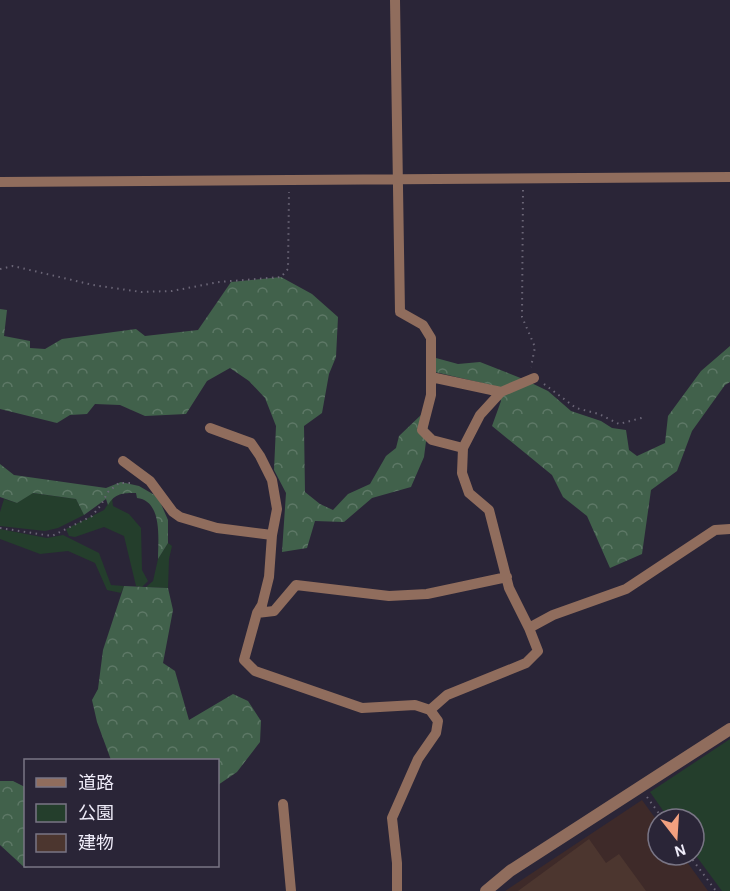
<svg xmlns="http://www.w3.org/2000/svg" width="730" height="891" font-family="'Alegreya Sans','Noto Sans JP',sans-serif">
  <defs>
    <pattern id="forest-crowns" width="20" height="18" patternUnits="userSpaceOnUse" patternTransform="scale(1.5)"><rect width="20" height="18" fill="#41614b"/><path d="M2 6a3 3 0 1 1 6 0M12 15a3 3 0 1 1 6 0" fill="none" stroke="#5d7866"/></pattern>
  </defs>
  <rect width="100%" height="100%" fill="#2a2537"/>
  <!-- commercial -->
  <path fill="#3e2a29" d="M642 800 658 822V855H682L708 891H505Z"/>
  <!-- green -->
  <path fill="#243e2c" d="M32 493 76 499 84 515 58 528 45 531 0 526V512L4 499 17 503Z
    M112 498 113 506 129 514 141 528 142 570 148 581 142 587 136 586 124 536 104 527 75 537 69 536 66 529 104 510Z
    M0 529 47 538 63 535 99 553 111 585 124 586 121 593 107 590 95 563 68 551 40 554 0 539Z
    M168 543 172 546 169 559 168 588 146 587 153 581 158 559Z
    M730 739V891H722L694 853V819H669L650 792Z"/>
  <!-- forest -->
  <path fill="url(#forest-crowns)" d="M281 277 312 294 338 317 336 357 329 374 322 413 304 426 305 492 320 504 333 510 348 494 370 484 386 456 396 448 399 436 421 415 429 418 424 457 411 487 372 498 344 522 315 521 307 548 282 552 286 493 274 470 276 426 265 398 249 381 230 368 207 381 186 414 145 416 120 405 95 404 87 414 70 415 57 423 0 409V309L7 310 4 336 30 341V348L45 349 62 339 136 329 145 336 198 330 231 282Z
    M730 346V382L725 385 692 431 677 471 651 490 642 554 610 568 587 516 563 497 552 475 492 426 501 401 495 386 435 372 436 358 458 364 480 362 523 379 548 391 571 411 601 421 612 428 626 430 629 450 637 456 665 443 668 416 701 371Z
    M0 464 14 475 106 488 121 482 139 486 158 497 168 520V543L158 559C158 540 163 501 137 498L136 493C123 493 115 493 108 505L106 499 84 515 76 499 33 493 17 503 0 497Z
    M124 586 168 588 173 610 163 663 175 671 189 720 233 694 248 701 261 721 260 742 237 772 218 785V760H111L97 722 92 700 98 689 103 650Z
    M0 781H13L25 787 26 866H32L25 868 0 845Z"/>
  <!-- building -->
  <path fill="#4c362f" d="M589 839 606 863 619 854 646 891H518Z"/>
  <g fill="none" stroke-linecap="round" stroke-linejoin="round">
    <!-- path -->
    <path stroke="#6b6677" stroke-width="2" stroke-dasharray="1.5 4.5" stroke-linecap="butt" d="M523 190 522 317 535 347 531 367
      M0 269 13 266 93 285 141 292 172 291 219 282 281 277 288 269 289 192
      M544 384 576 408 599 414 619 424 645 417
      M0 528 52 536 92 516 101 505 108 492 119 483H134
      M647 797 663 819
      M689 855 716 891"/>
    <!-- minor -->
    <path stroke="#906d5d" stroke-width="10" d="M395 0 400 312 423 325 431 338V395L422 430 432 440 463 448
      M0 182 730 177
      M431 377 501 392
      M210 428 251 443 260 456 272 480 277 509 272 535
      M123 461 150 481 173 512 180 517 217 528 272 535 269 577 262 605 257 613 244 660 255 671 362 708 415 705 430 710 438 721 436 733 418 759 392 818 397 863V891
      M257 613 274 611 296 585 389 596 427 594 507 577
      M529 628 553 615 626 589 715 530 730 529
      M430 710 447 695 526 663 538 651 529 628 509 588 489 510 469 493 462 473 463 448 480 415 501 392 534 378
      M283 804 291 891"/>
    <!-- tertiary -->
    <path stroke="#906d5d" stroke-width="12" d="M486 891 510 871 730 729"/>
  </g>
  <!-- legend -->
  <rect x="24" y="759" width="195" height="108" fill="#2a2537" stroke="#797585" stroke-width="1.5"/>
  <rect x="36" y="778" width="30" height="9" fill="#906d5d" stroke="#797585" stroke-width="1.5"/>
  <text x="78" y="789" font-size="18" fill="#efecf9">道路</text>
  <rect x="36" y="804" width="30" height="18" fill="#243e2c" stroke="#797585" stroke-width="1.5"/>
  <text x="78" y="819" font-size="18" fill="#efecf9">公園</text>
  <rect x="36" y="834" width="30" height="18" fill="#4c362f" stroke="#797585" stroke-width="1.5"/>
  <text x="78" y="849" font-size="18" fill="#efecf9">建物</text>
  <!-- north arrow -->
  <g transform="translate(676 837) rotate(163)"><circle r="28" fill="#2a2537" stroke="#797585" stroke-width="1.5"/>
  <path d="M0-4.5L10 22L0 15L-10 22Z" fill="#f2a07f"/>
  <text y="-9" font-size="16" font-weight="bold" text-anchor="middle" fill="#efecf9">N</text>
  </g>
</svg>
